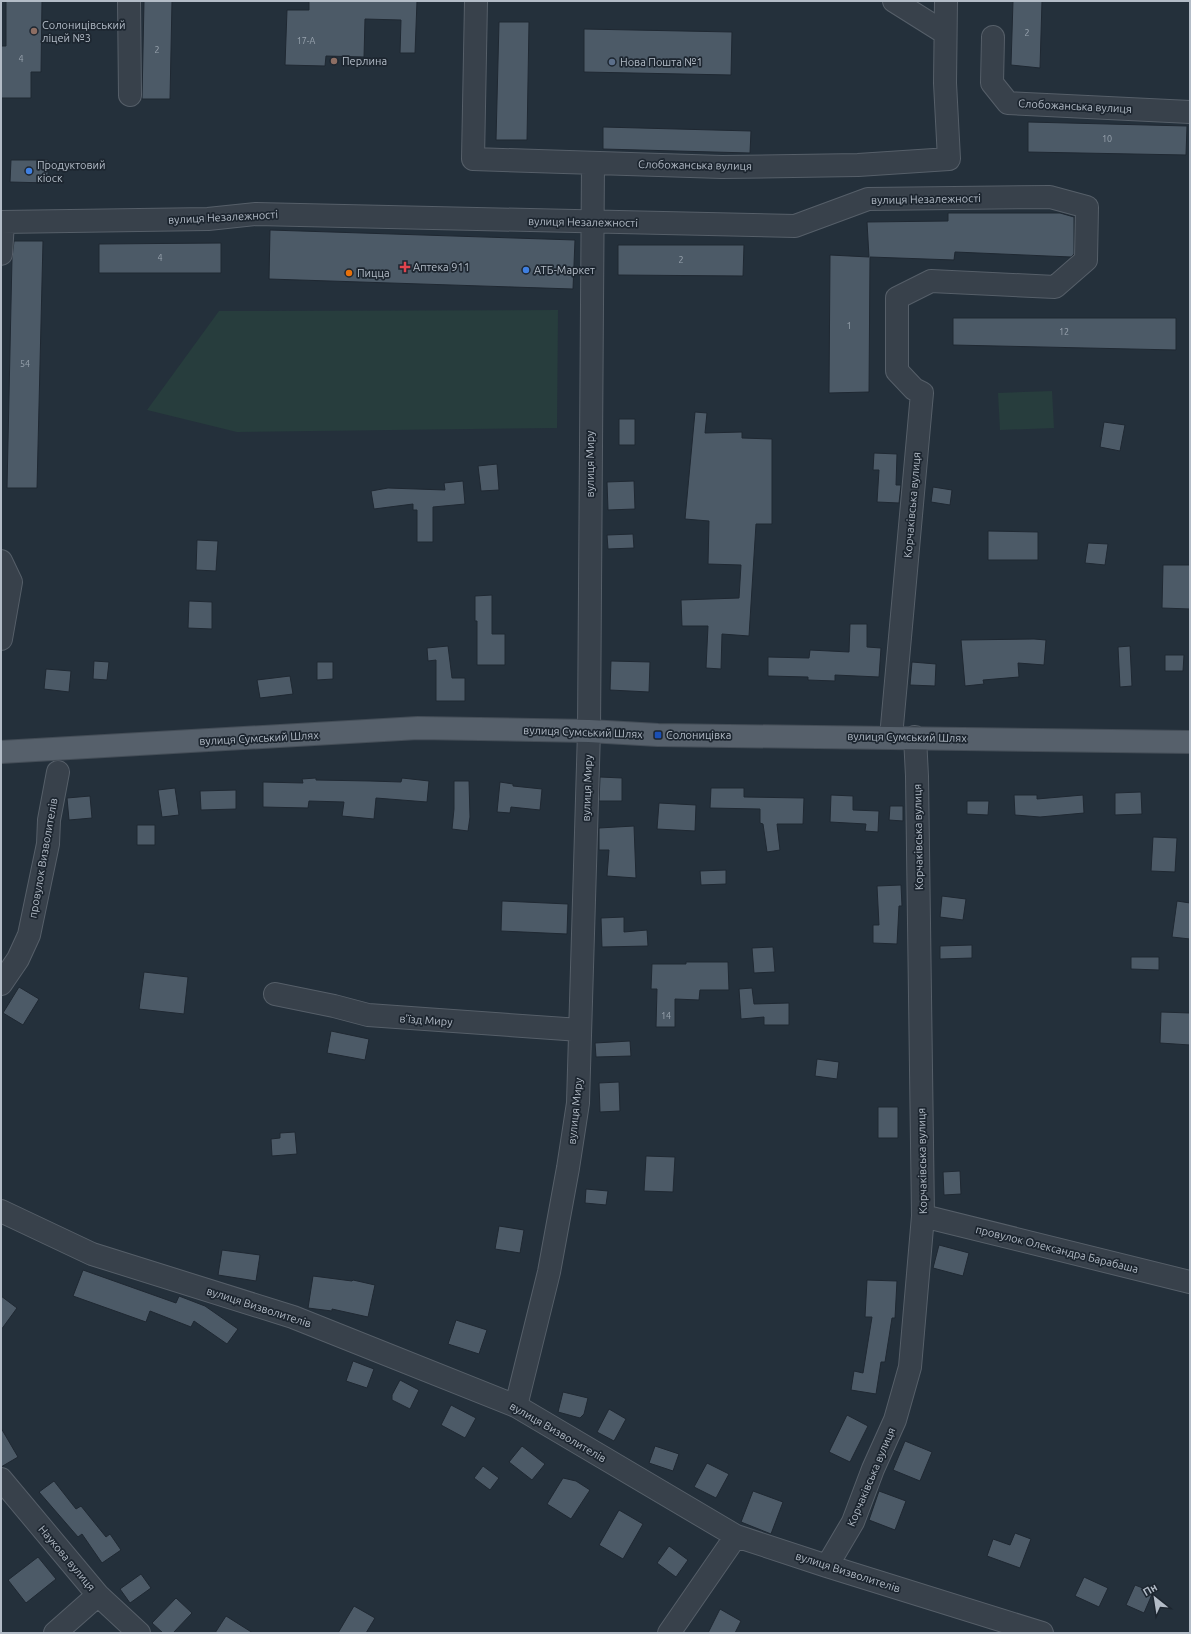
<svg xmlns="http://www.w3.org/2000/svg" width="1191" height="1634" font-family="Ubuntu,sans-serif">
  <rect width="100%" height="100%" fill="#24303b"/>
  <!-- green -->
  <path fill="#273d3d" d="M558 310 557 428 237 432 147 410 219 311Z
    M1052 391 1054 428 1000 430 998 393Z"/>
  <!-- building -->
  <path fill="#4c5a67" stroke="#1f2832" d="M6 1H42L41 72H31V98H1V46H6Z
    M144 1H172L170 99H142Z
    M309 1H417L415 53H400L401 20 365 19 364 57 326 56 325 66 285 65 287 10H309Z
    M1013 1H1042L1040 68 1011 65Z
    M499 22H529L527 140H496Z
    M584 29 732 32 731 75 584 72Z
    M1028 122 1187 126 1186 155 1028 152Z
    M603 127 751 131 750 153 603 149Z
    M11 160H48V183L10 182Z
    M948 213H1060L1074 217V254L1071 257 955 252 954 260 870 257 869 392 829 393 830 255 869 257 867 222 948 221Z
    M270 230 575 240 573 289 269 279Z
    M14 241H43L37 488H7L12 258Z
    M221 243V273H99V244Z
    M618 245H744L743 276 618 275Z
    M953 318H1176V350L953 345Z
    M695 412 707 413 705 433 742 432V438L772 439V524H756L749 636 722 634 721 669 706 668 708 626H682L681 600 739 598 741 565 708 564 709 521 685 519Z
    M619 419H635V445H619Z
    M1104 422 1125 425 1120 451 1100 447Z
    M874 453 897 454 896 485H901L899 503 877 502 879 470H873Z
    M497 464 499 490 481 491 478 466Z
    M463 481 465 504 433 507V542H417V510H413V504L374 509 371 491 388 488 445 490 444 483Z
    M634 481 635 509 608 510 607 482Z
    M933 487 952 490 950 505 931 502Z
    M988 531 1038 532V560H988Z
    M633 534 634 548 608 549 607 535Z
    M197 540 218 541 216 571 196 570Z
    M1088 543 1108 544 1105 565 1085 563Z
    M1163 565H1190V609L1162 608Z
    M492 595V634H505V665H477V621H475V596Z
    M189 601 212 602V629L188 628Z
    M850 624H867V647L881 648 879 677 835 675V681L808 680V677L768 676V657L809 658 810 650 849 652Z
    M1034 639 1046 640 1044 665 1018 663 1019 677 983 680 984 684 965 686 961 640Z
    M448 646 452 678H465V701H436V660L428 661 427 648Z
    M1130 646 1132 686 1120 687 1118 647Z
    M1165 655H1184L1183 671H1165Z
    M94 661 109 662 107 680 93 679Z
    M611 661 650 662 649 692 610 690Z
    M317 662H333V679L317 680Z
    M912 662 936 664 935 686 910 685Z
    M46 669 71 671 69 692 44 689Z
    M290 676 293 694 260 698 257 680Z
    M600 777 622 778V801H599Z
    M316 778V780L370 781 401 782 402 778 429 781 427 802 376 798 374 819 342 816 344 802 309 801 308 808 263 807V782L303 783 302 779Z
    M454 781H469L470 817 468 831 452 829 454 809Z
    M500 782 513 784V786L542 789 540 810 511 807 510 813 497 812Z
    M175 788 179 815 162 817 158 790Z
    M711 788H744V797L804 798 803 824H777L780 850 767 852 763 824 760 823V809L710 808Z
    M236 790V809L201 810 200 791Z
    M1141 792 1142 814 1115 815V793Z
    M831 795 853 796V810L879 811 878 832 865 831 866 824 830 822Z
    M1014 795H1037V799L1083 795 1084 813 1040 817 1015 815Z
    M90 796 92 818 69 820 67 798Z
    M967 801H989L988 815 967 814Z
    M659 803 696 805 695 831 657 829Z
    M890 806H903V821L889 820Z
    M137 825H155V845H137Z
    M634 826 636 878 607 876 609 850H599V828Z
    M1153 837 1177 838 1175 872 1151 871Z
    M726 870V884L701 885 700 871Z
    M901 885 902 906H899L897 944 873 943V925H879L877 886Z
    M942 896 966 899 963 920 940 917Z
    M502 901 568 904 567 934 501 931Z
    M1177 901 1190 903V939L1172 937Z
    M624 917V932L647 930 648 946 602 947 601 918Z
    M972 945V958L940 959V946Z
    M773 947 775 972 754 973 752 948Z
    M1131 957H1159V970L1131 969Z
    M686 962H728L729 990H700L699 1000 675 999V1027H656L657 989H651L652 964H686Z
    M144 972 188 977 184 1014 139 1009Z
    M19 987 39 999 23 1025 3 1013Z
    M752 988 754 1004 789 1003V1025H764V1017L741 1019 739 989Z
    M1161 1012 1190 1013V1045L1160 1043Z
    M331 1031 369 1039 365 1060 327 1053Z
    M630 1041 631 1056 596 1057 595 1043Z
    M817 1059 839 1062 837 1079 815 1076Z
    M619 1082 620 1111 600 1112 599 1083Z
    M878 1107H898V1138H878Z
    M295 1132 297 1154 272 1156 271 1139 280 1138V1133Z
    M646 1156 675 1157 673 1192 644 1191Z
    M960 1171 961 1194 944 1195 943 1172Z
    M586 1189 608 1191 606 1205 585 1203Z
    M499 1226 524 1230 520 1253 495 1249Z
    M939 1245 969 1253 963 1276 933 1268Z
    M222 1250 260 1255 256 1281 218 1275Z
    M83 1270 176 1303 179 1296 205 1306 238 1329 227 1344 194 1321 191 1327 150 1311 146 1322 73 1296Z
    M313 1276 352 1281 353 1280 375 1285 368 1317 332 1309V1311L308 1308Z
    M867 1280 897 1281 895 1318H892L885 1362H881L876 1394 851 1390 854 1371 863 1373 872 1317H865Z
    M1 1296 17 1308 1 1330Z
    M456 1320 487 1330 479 1354 448 1344Z
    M353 1361 374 1369 367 1388 346 1381Z
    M400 1380 419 1390 410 1409 392 1400V1395Z
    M563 1392 588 1398 584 1414 580 1418 558 1412Z
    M451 1405 476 1418 465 1438 441 1425Z
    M609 1409 626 1419 614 1441 597 1432Z
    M847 1415 868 1426 850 1462 829 1452Z
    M1 1428 18 1457 1 1467Z
    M905 1441 932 1452 920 1481 893 1470Z
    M522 1446 545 1464 532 1480 509 1462Z
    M655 1446 679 1454 673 1471 649 1463Z
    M707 1463 729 1474 716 1498 694 1487Z
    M483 1466 499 1478 490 1490 474 1478Z
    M563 1478 576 1481 590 1490 571 1519 547 1504Z
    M54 1481 76 1509 81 1506 106 1537 110 1534 121 1550 102 1563 82 1534 78 1537 39 1492Z
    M753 1491 783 1502 771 1534 741 1522Z
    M879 1491 906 1501 895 1530 869 1520Z
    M619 1510 643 1524 623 1559 599 1545Z
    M1015 1533 1031 1539 1020 1568 987 1556 993 1539 1010 1545Z
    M669 1546 688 1560 676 1577 657 1563Z
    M38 1557 56 1579 26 1603 8 1580Z
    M141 1574 151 1588 130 1603 120 1589Z
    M1084 1577 1108 1588 1099 1607 1075 1596Z
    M1135 1585 1153 1592 1144 1613 1126 1605Z
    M176 1598 192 1613 173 1633H163L152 1623Z
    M354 1606 375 1618 366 1633H338Z
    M720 1609 741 1621 735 1633H708Z
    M226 1616 253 1633H215Z"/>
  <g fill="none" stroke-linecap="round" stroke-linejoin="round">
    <defs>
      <path id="minor" d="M129 1 130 95
        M476 1 473 159 722 167 858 165 949 159 945 83 946 1
        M894 1 945 33
        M993 37 992 83 1008 103 1190 112
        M1 222 208 219 256 214 795 226 868 199 1050 197 1087 207 1086 260 1055 287 931 281 897 298V371L914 389 922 393 891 737
        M1 254 3 222
        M1 561 11 582 1 639
        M1 984 18 959 29 935 48 844 49 820 58 772
        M275 994 334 1006 368 1015 580 1030
        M1 1211 92 1254 293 1317 516 1406 736 1536 827 1566 1042 1633
        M923 1216 1190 1282
        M516 1406 549 1272 568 1168 578 1103 589 731 593 163
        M1 1479 98 1595 139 1633
        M827 1566 853 1522 873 1469 895 1420 910 1367 923 1216 917 776 915 737
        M55 1633 98 1595
        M669 1633 736 1536"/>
      <path id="major" d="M1 752 418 728 589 731 658 735 1190 742"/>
    </defs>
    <!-- minor casing -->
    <use href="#minor" stroke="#565f69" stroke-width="24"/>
    <!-- major casing -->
    <use href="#major" stroke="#444d57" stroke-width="24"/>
    <!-- minor -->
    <use href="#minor" stroke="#38414b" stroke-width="22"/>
    <!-- major -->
    <use href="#major" stroke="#56606b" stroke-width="22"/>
  </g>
  <!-- markers -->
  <g fill="#8d6e63" stroke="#1d2630" stroke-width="1.5">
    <circle cx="34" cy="31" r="4"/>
    <circle cx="334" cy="61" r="4"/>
  </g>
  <circle fill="#5c6f8a" stroke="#1d2630" stroke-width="1.5" cx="612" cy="62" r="4"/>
  <g fill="#3f7fe0" stroke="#1d2630" stroke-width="1.5">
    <circle cx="29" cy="171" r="4"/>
    <circle cx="526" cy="270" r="4"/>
  </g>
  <path fill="#e0444e" stroke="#1d2630" stroke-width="1.5" d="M403 261h4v4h4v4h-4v4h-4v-4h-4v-4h4z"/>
  <circle fill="#e8710a" stroke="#1d2630" stroke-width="1.5" cx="349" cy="273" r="4"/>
  <rect fill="#1a4fb4" stroke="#1d2630" stroke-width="1.5" x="654" y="731" width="8" height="8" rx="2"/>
  <g text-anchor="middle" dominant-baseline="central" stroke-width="3.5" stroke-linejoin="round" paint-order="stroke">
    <!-- number labels -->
    <g font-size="9" fill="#99a4af">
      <text x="1027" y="33">2</text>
      <text x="306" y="41">17-А</text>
      <text x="157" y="50">2</text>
      <text x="21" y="59">4</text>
      <text x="1107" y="139">10</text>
      <text x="160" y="258">4</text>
      <text x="681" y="260">2</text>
      <text x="849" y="326">1</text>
      <text x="1064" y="332">12</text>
      <text x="25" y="364">54</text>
      <text x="666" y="1016">14</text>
    </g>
    <!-- poi labels -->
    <g font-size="11" fill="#b3bcc7" stroke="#1d2630" text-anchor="start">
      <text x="42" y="25">Солоницівський<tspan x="42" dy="13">ліцей №3</tspan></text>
      <text x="342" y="61">Перлина</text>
      <text x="620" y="62">Нова Пошта №1</text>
      <text x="37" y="165">Продуктовий<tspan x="37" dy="13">кіоск</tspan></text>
      <text x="413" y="267">Аптека 911</text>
      <text x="534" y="270">АТБ-Маркет</text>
      <text x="357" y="273">Пицца</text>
      <text x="666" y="735">Солоницівка</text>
    </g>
    <!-- street labels -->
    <g font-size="11" fill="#b3bcc7" stroke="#1d2630">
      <text transform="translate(1075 106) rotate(3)">Слобожанська вулиця</text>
      <text transform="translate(695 165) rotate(1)">Слобожанська вулиця</text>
      <text transform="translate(926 199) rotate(-1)">вулиця Незалежності</text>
      <text transform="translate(223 217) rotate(-3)">вулиця Незалежності</text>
      <text transform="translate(583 222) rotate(1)">вулиця Незалежності</text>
      <text transform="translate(590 464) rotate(-90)">вулиця Миру</text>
      <text transform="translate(912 505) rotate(-85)">Корчаківська вулиця</text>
      <text transform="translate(583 732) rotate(2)">вулиця Сумський Шлях</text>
      <text transform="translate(907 737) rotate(1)">вулиця Сумський Шлях</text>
      <text transform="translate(259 738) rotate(-3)">вулиця Сумський Шлях</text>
      <text transform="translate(587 788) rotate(-88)">вулиця Миру</text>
      <text transform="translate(918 837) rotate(-91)">Корчаківська вулиця</text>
      <text transform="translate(43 858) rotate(-80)">провулок Визволителів</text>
      <text transform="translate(426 1020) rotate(4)">в'їзд Миру</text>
      <text transform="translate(575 1111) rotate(-84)">вулиця Миру</text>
      <text transform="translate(922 1161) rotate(-91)">Корчаківська вулиця</text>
      <text transform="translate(1057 1249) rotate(14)">провулок Олександра Барабаша</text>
      <text transform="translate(259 1307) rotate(18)">вулиця Визволителів</text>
      <text transform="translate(558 1432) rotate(30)">вулиця Визволителів</text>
      <text transform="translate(871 1477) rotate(-67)">Корчаківська вулиця</text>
      <text transform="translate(67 1558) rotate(50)">Наукова вулиця</text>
      <text transform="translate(848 1572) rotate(18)">вулиця Визволителів</text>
    </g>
  </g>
  <!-- border -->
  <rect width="1191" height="1634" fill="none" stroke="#b3bcc7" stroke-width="4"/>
  <!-- north arrow -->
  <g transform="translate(1155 1598) rotate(330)" stroke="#1d2630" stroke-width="3" paint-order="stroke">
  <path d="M0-3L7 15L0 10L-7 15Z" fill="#b3bcc7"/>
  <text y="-6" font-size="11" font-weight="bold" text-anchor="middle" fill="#b3bcc7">Пн</text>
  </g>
</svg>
